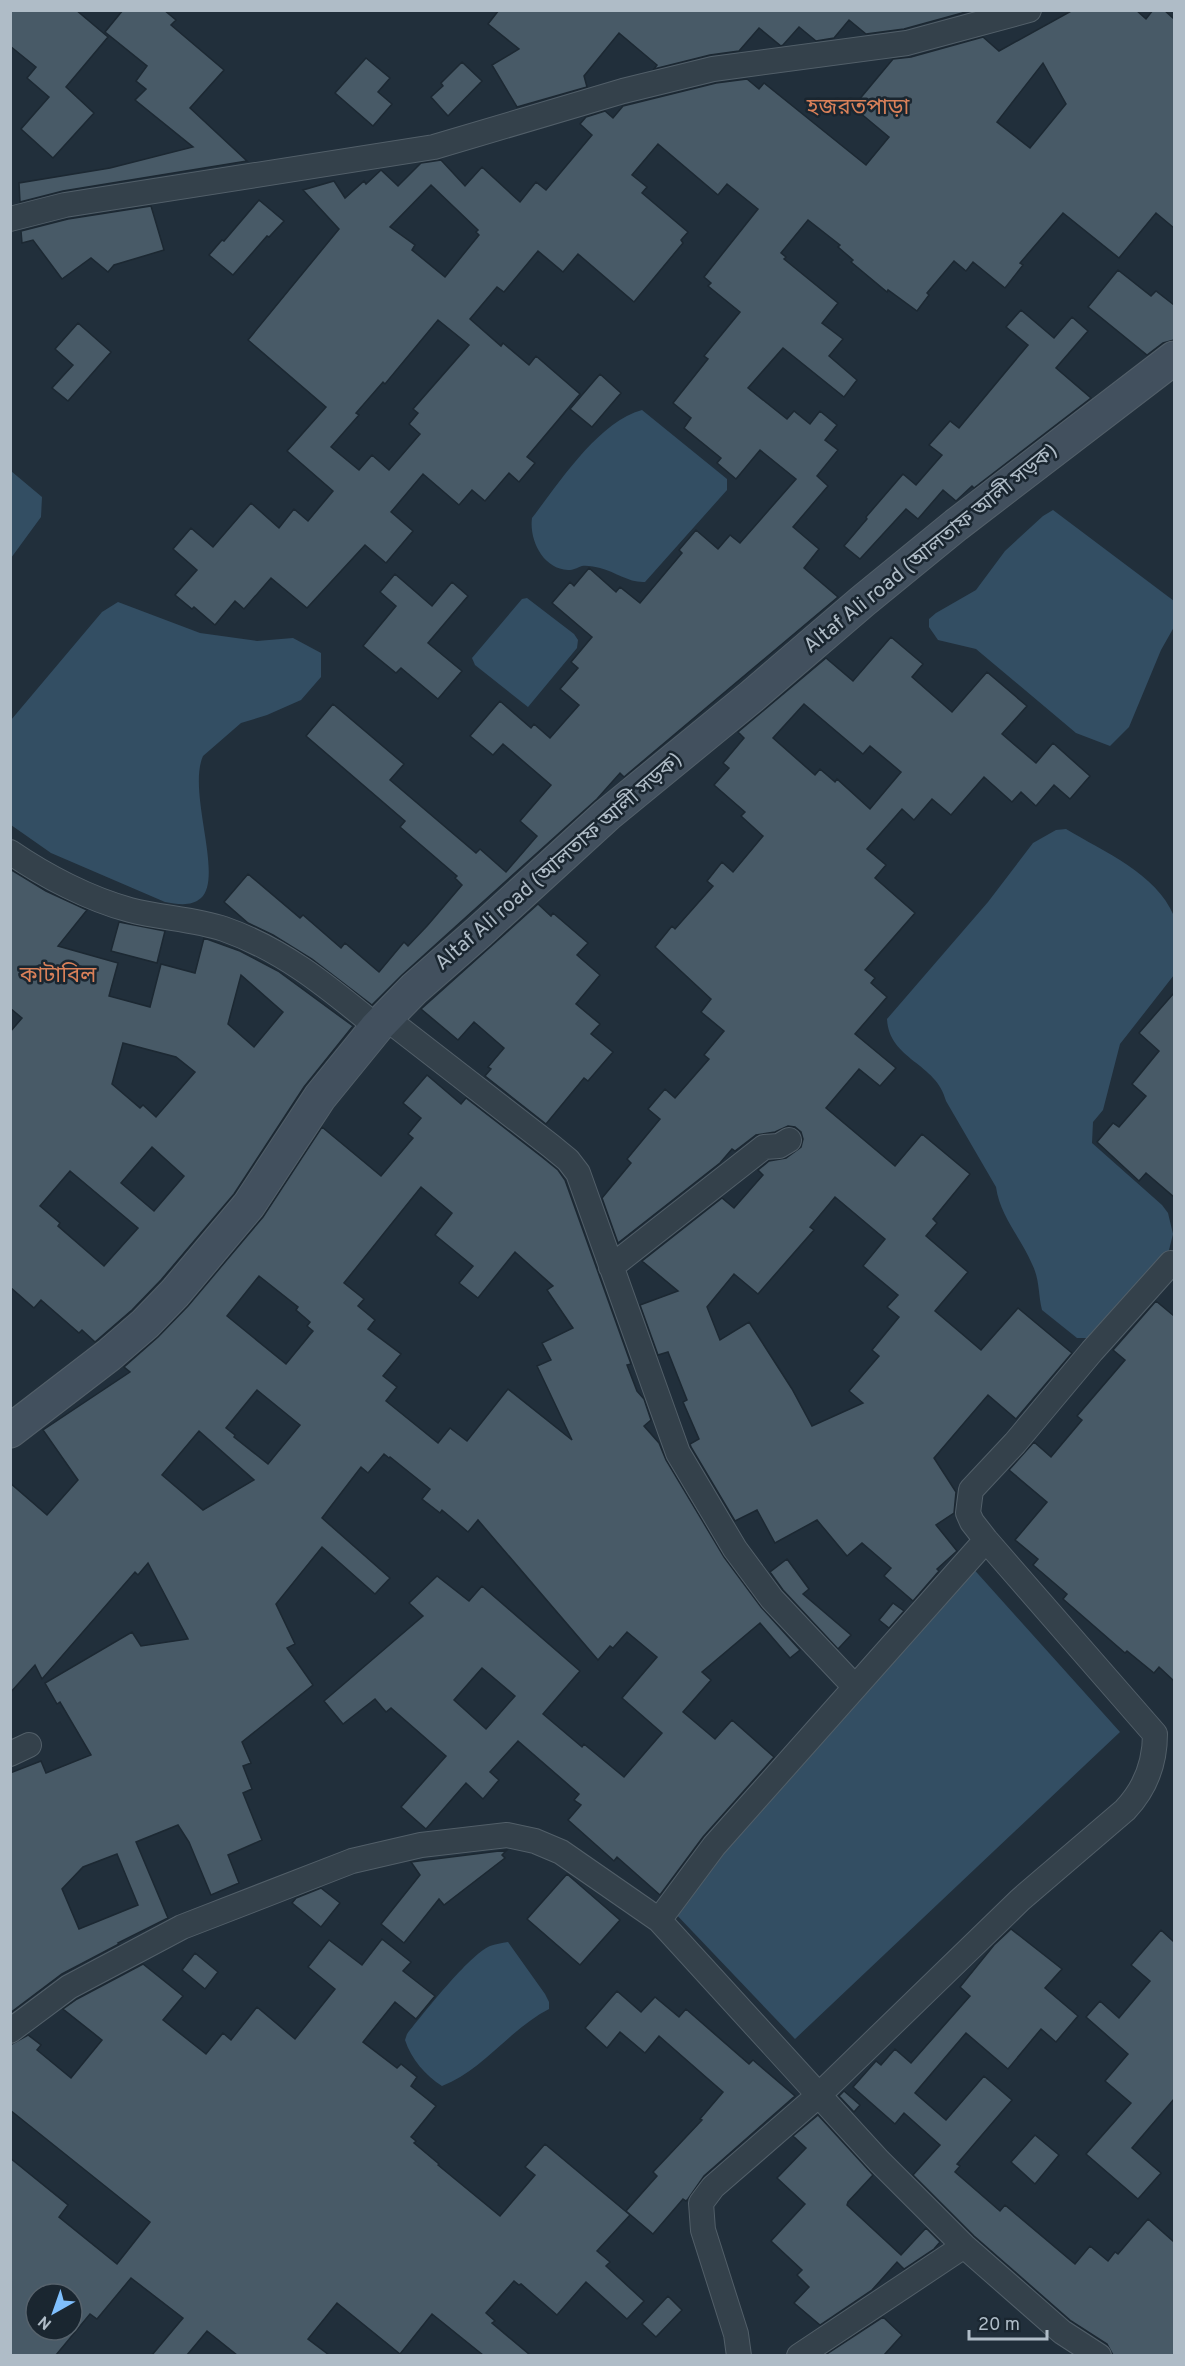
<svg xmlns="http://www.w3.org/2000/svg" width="1185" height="2366" font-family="Overpass,'Noto Sans Bengali',sans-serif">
  <rect width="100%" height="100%" fill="#212f3b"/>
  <!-- water -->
  <path fill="#334e63" d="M642 410 727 479V490L645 582C629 583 616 572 600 568 595 567 587 565 582 566 576 568 574 570 568 570 543 569 529 540 532 518 559 483 598 422 642 410Z
    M11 471 42 497 41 517 11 558Z
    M1053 510 1174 601V627L1161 650 1129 727 1110 746 1076 733 976 649 938 640 929 627V619L936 613 976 590 1005 551 1043 516Z
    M527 598 574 634 578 640 577 648 528 707 475 665 472 658 522 599Z
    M118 602 200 633 257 641 293 638 321 653V677L301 700 267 715 241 723 203 756C187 792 224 877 201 898 191 907 177 904 165 902L51 853 11 825V720L102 612Z
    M1066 829C1104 852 1156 873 1174 916V975L1120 1044 1103 1110 1093 1122 1092 1143 1162 1205 1168 1213 1173 1234 1168 1254 1088 1338H1077L1042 1310C1038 1294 1040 1280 1032 1264 1021 1238 1000 1216 996 1187L946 1101C937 1063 889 1060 887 1019L988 902 1033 843 1056 830Z
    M970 1565 1120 1732 795 2039 672 1910Z
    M508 1942 545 1994 549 2002V2009C510 2029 483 2070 442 2086 426 2076 411 2059 405 2040L407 2034C423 2014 469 1955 490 1946 495 1944 502 1943 508 1942Z"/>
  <!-- building -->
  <path fill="#485a67" stroke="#1c2832" stroke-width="1.5" fill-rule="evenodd" d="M10 10H76L108 37 66 87 94 113 53 158 21 129 49 97 27 78 36 67 10 46Z
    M123 10H164L176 20 171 25 224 70 190 108 247 161 63 191 20 202 19 183 110 168 193 147 135 100 146 89 136 81 147 66 105 32Z
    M499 10H973L904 29 866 34 849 20 834 38 816 41 799 27 783 45 781 46 759 28 739 51 710 55 654 69 657 65 619 33 584 76 587 87 517 107 492 65 519 49 488 24Z
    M1073 10H1136L1146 19 1153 10H1164L1174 19V228L1156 213 1119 258 1063 213 1020 263 1023 265 1005 288 973 262 966 271 954 261 927 293 929 295 917 311 888 290 887 292 851 262 853 260 838 247 840 245 808 220 781 253 786 257 784 259 838 303 822 323 843 339 829 356 857 380 844 397 783 348 748 388 787 419 794 411 810 424 820 411 837 425 825 440 838 450 817 476 828 486 793 527 819 549 804 568 838 597 624 777 620 773 597 799 402 975 372 1005 312 959 273 935 248 923 224 902 248 874 300 918 303 915 341 948 345 943 379 972 404 942 408 946 427 926 462 885 455 878 457 876 400 827 405 821 306 736 333 704 404 764 390 780 476 853 480 849 506 872 537 836 520 821 551 785 503 744 493 755 470 736 500 701 531 728 534 724 550 738 579 705 560 689 578 668 571 662 592 637 552 603 570 582 574 586 589 568 616 592 620 587 640 603 682 553 679 550 696 530 718 549 730 535 740 543 796 479 760 450 736 479 717 463 721 458 684 428 691 418 673 403 708 359 704 356 740 312 708 286 711 283 704 277 758 209 727 184 718 195 658 144 632 175 647 187 642 193 688 232 681 240 683 243 634 302 578 254 563 272 538 251 504 292 497 287 470 319 501 346 503 343 529 365 536 356 580 394 527 457 535 463 519 482 509 473 485 501 472 490 459 505 423 474 391 512 413 531 386 563 365 545 307 608 271 578 244 609 235 601 215 625 194 607 192 609 175 595 197 570 173 549 191 528 213 547 251 503 279 528 294 509 308 521 333 491 287 451 326 407 248 340 339 229 303 190 334 181 345 198 364 181 366 184 381 170 398 186 421 163 441 160 465 186 482 167 520 202 536 182 546 190 592 135 580 124 586 117 605 111 613 118 623 106 627 105 716 83 747 79 759 89 764 83 866 165 889 137 853 107 893 59 911 57 983 37 999 51ZM1043 63 1066 104 1030 148 997 122ZM431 185 478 230 476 232 479 235 445 277 412 250 415 245 390 227ZM438 320 469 345 413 409 418 413 409 424 420 434 389 470 372 455 359 470 331 447 359 415 356 413 383 382 385 384Z
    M366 58 390 78 378 92 392 104 373 126 335 93Z
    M462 62 482 81 448 116 431 97 443 86 441 83Z
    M259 200 284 221 269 237 267 236 233 275 209 255 222 240 224 241Z
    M151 206 164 250 114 265 108 272 91 258 62 279 33 240 22 243 21 231 68 219Z
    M1118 270 1151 296 1156 291 1174 305V340L1163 343 1147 355 1088 307Z
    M1021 310 1054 338 1072 317 1088 331 1056 368 1091 398 974 488 972 486 956 501 943 490 918 519 906 509 860 559 844 546 867 519 866 517 903 474 916 485 942 455 929 445 950 421 959 428 1028 345 1006 327Z
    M78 323 111 352 68 401 52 388 73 365 55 349Z
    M600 374 621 393 592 427 570 409Z
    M395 574 432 606 452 582 468 596 428 643 462 671 438 699 401 668 396 673 363 646 396 606 380 592Z
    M891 637 923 664 912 677 952 712 987 672 1027 706 1002 734 1036 763 1053 743 1090 776 1070 799 1054 785 1036 806 1021 792 1012 802 984 777 951 815 932 799 914 820 902 809 867 849 886 865 875 878 915 913 865 970 875 978 871 983 887 997 855 1034 896 1068 880 1086 859 1069 826 1108 895 1166 922 1134 970 1174 933 1219 937 1223 926 1236 968 1272 935 1311 981 1350 1018 1308 1072 1353 1016 1419 988 1395 934 1458 956 1492 954 1513 936 1525 957 1551 937 1569 939 1571 913 1601 884 1576 891 1568 862 1543 847 1556 817 1520 775 1543 757 1510 735 1521 691 1447 690 1444 699 1439 683 1402 687 1400 668 1352 658 1355 640 1305 678 1291 642 1261 722 1198 734 1208 763 1175 758 1170 769 1161 786 1158 801 1147 803 1139 801 1132 795 1127 788 1126 775 1132 756 1135 735 1151 732 1149 720 1163 618 1243 602 1198 631 1163 627 1159 660 1119 648 1109 665 1089 675 1098 709 1059 704 1055 724 1031 701 1012 711 999 655 947 672 926 675 929 713 886 707 881 722 862 733 872 763 836 741 816 745 812 714 785 729 768 723 763 744 738 738 732 826 658 853 681ZM804 704 863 754 870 746 901 772 870 809 837 779 835 782 820 769 815 775 773 738ZM835 1197 885 1239 863 1266 898 1295 887 1307 899 1317 872 1350 879 1356 849 1391 863 1403 812 1426 792 1389 749 1322 720 1340 707 1307 734 1274 758 1294 814 1230 810 1227Z
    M10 869 46 891 87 910 58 946 118 963 109 996 150 1007 161 964 195 973 204 938 240 951 278 971 353 1026 304 1087 234 1194 161 1280 132 1310 95 1342 82 1330 79 1333 41 1300 34 1308 10 1287V1032L22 1018 10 1008ZM241 975 283 1012 254 1047 228 1024ZM123 1043 176 1057 195 1072 156 1117 143 1105 140 1108 112 1084ZM152 1147 184 1176 154 1211 121 1183ZM70 1171 138 1228 104 1266 58 1226 60 1223 40 1206Z
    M538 904 551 916 553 913 588 943 577 955 600 975 576 1004 600 1024 591 1034 613 1052 588 1081 584 1078 546 1124 485 1076 491 1069 488 1067 504 1048 474 1022 458 1040 421 1009Z
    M119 922 165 931 157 963 111 951Z
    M1174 993V1197L1146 1173 1139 1181 1097 1142 1113 1123 1119 1127 1146 1096 1132 1084 1159 1051 1139 1033Z
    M427 1075 461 1104 466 1098 542 1157 558 1170 565 1180 631 1364 627 1365 637 1391 644 1399 651 1420 644 1426 659 1443 666 1460 724 1557 761 1607 800 1650 790 1658 760 1623 702 1672 711 1680 683 1712 715 1739 732 1720 774 1757 703 1837 660 1895 617 1857 614 1861 568 1820 581 1805 574 1800 579 1794 518 1741 490 1772 499 1780 483 1799 466 1783 426 1829 401 1807 446 1756 391 1708 386 1712 375 1699 343 1724 324 1701 423 1616 409 1603 437 1576 469 1601 482 1586 580 1671 543 1714 582 1747 584 1744 624 1777 662 1733 622 1698 657 1657 627 1632 613 1648 610 1646 598 1660 478 1520 468 1532 442 1510 440 1513 422 1499 430 1489 390 1457 389 1458 384 1454 368 1473 361 1467 322 1518 390 1578 375 1594 322 1547 276 1604 295 1644 287 1648 313 1685 242 1742 251 1763 243 1766 252 1789 243 1793 262 1840 228 1855 239 1883 211 1895 189 1842 178 1825 136 1842 168 1918 118 1943 119 1944 62 1974 10 2013V1773L41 1761 46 1773 91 1755 60 1702 57 1704 45 1683 132 1632 141 1646 188 1639 148 1563 138 1575 135 1572 42 1679 35 1665 10 1693V1483L47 1515 78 1480 43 1430 130 1372 124 1367 158 1337 188 1306 263 1217 322 1127 381 1176 413 1138 408 1134 421 1118 403 1103ZM421 1187 452 1213 435 1235 473 1266 459 1283 478 1298 515 1252 553 1286 547 1290 573 1328 542 1343 551 1360 537 1366 572 1440 508 1389 467 1441 450 1428 438 1443 386 1401 397 1387 383 1376 401 1354 368 1329 375 1320 358 1306 364 1299 344 1283ZM259 1276 298 1307 296 1310 310 1322 307 1326 313 1331 286 1364 227 1316ZM257 1390 300 1425 268 1464 234 1437 235 1435 226 1428ZM199 1431 254 1480 203 1510 162 1475ZM482 1668 515 1696 486 1729 454 1700ZM117 1854 138 1905 79 1929 62 1889 83 1867Z
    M1156 1301 1174 1316V1681L1159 1667 1154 1673 1127 1651 1125 1653 1063 1599 1067 1594 1033 1565 1038 1559 1015 1540 1047 1502 1009 1470 1034 1442 1051 1457 1082 1420 1077 1416 1125 1360 1113 1350Z
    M787 1559 809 1589 803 1594 851 1635 838 1649 783 1590 770 1572Z
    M893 1603 904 1611 889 1628 879 1620Z
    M507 1850 502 1855 505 1858 444 1905 439 1899 404 1943 381 1924 420 1875 411 1862Z
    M567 1874 620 1920 580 1965 527 1919Z
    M321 1888 340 1903 321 1927 292 1903 296 1898Z
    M1011 1929 1062 1969 1045 1988 1078 2016 1056 2042 1041 2029 1008 2069 966 2033 915 2093 946 2120 984 2076 1012 2100 957 2164 960 2166 955 2172 1000 2211 1005 2205 1075 2264 1090 2246 1108 2261 1115 2252 1118 2254 1148 2219 1174 2242V2355H1113L1107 2344 1071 2321 974 2236 913 2175 940 2145 904 2113 895 2124 853 2087 876 2061 881 2065 895 2049 911 2063 970 1996 960 1987 994 1945Z
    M1161 1930 1174 1942V2099L1132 2148 1161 2173 1138 2199 1086 2154 1131 2103 1105 2081 1128 2054 1086 2017 1100 2001 1119 2018 1150 1981 1131 1965Z
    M382 1939 411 1962 403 1971 435 1996 416 2019 395 2002 363 2042 397 2068 401 2064 417 2077 411 2086 436 2106 411 2137 416 2141 414 2143 439 2164 438 2165 500 2216 535 2175 525 2167 545 2144 630 2215 597 2251 610 2262 606 2266 644 2301 627 2319 586 2282 557 2315 521 2284 519 2285 514 2281 486 2313 495 2321 492 2323 530 2355H483L432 2314 400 2354 337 2303 308 2339 329 2355H237L207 2331 187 2355H152L183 2318 131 2278 97 2319 90 2314 56 2355H10V2158L68 2205 59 2217 117 2264 150 2222 10 2110V2045L28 2035 41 2045 37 2050 71 2078 102 2040 63 2009 77 1999 143 1964 183 1996 163 2020 206 2054 223 2033 231 2040 257 2007 295 2039 335 1989 308 1967 329 1940 362 1965ZM36 2294H72V2330H36Z
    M195 1953 218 1972 205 1989 182 1970Z
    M617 1991 641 2012 655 1997 679 2017 686 2009 749 2064 753 2060 795 2096 704 2176 688 2199 686 2201 683 2199 653 2234 626 2211 657 2176 653 2172 702 2120 700 2119 723 2092 659 2036 645 2053 620 2032 607 2048 585 2028Z
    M844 2091 860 2105 854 2112 839 2096Z
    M818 2115 873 2175 848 2202 847 2205 901 2255 926 2228 940 2242 934 2249 904 2269 897 2262 872 2290 820 2325 794 2303 809 2287 797 2275 802 2270 771 2241 805 2204 777 2178 806 2148 793 2136Z
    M1035 2135 1059 2155 1035 2184 1011 2162Z
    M668 2296 682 2310 656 2337 642 2324Z
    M883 2317 902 2335 884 2355H825Z"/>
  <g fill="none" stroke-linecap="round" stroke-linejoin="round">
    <defs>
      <path id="minor" d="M10 219 65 205 434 147 623 91 713 69 907 43 1029 10
        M10 852C45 876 89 899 130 910 160 918 194 919 224 929 284 950 328 987 377 1027
        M386 1018 551 1146 568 1160 578 1173 678 1453 735 1549 772 1599 855 1687
        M611 1267 764 1147 779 1146 789 1140
        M10 1754 29 1745
        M659 1920 714 1846 986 1540
        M10 2031 69 1987 182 1927 352 1861 421 1845 507 1835 535 1841 561 1852 659 1920 879 2161 964 2246 1062 2332 1099 2356
        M739 2356 736 2334 703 2230 701 2203 713 2187 820 2094 1020 1900 1125 1810C1145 1789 1155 1763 1155 1734L986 1540 972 1522 968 1513 971 1490 1015 1443 1092 1351 1171 1263
        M799 2356 964 2246"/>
      <path id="secondary" d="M10 1431 109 1355 145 1324 175 1293 249 1205 320 1097 377 1027 414 989 479 932 607 815 751 697 863 601 956 525 1174 358"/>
    </defs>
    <!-- minor casing -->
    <use href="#minor" stroke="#525f69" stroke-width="26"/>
    <!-- secondary casing -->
    <use href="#secondary" stroke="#525f69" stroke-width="35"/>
    <!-- minor -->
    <use href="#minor" stroke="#34414b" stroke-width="24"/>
    <!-- secondary -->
    <use href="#secondary" stroke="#42505e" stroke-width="33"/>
  </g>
  <g text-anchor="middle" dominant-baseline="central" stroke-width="5" stroke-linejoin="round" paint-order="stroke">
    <!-- street labels -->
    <g font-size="21" fill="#afbcc7" stroke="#1a2630">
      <text transform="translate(931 549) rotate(-39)">Altaf Ali road (আলতাফ আলী সড়ক)</text>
      <text transform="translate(559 862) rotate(-41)">Altaf Ali road (আলতাফ আলী সড়ক)</text>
    </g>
    <!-- neighbourhood labels -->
    <g font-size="22" fill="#d98059" stroke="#1a2630">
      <text x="858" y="108">হজরতপাড়া</text>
      <text x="58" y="976">কাটাবিল</text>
    </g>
  </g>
  <!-- border -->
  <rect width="1185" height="2366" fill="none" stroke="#afbcc7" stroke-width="24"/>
  <!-- north arrow -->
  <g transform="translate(54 2312) rotate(220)"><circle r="28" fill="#1a2630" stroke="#56626c" stroke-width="1.5"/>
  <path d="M0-4.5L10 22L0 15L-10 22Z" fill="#7fbffd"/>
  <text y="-9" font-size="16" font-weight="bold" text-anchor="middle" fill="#afbcc7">N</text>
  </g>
  <!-- scale -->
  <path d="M969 2330v9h78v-9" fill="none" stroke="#afbcc7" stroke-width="3"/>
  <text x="978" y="2330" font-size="18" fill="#afbcc7" stroke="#1a2630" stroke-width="4.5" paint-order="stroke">20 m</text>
</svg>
